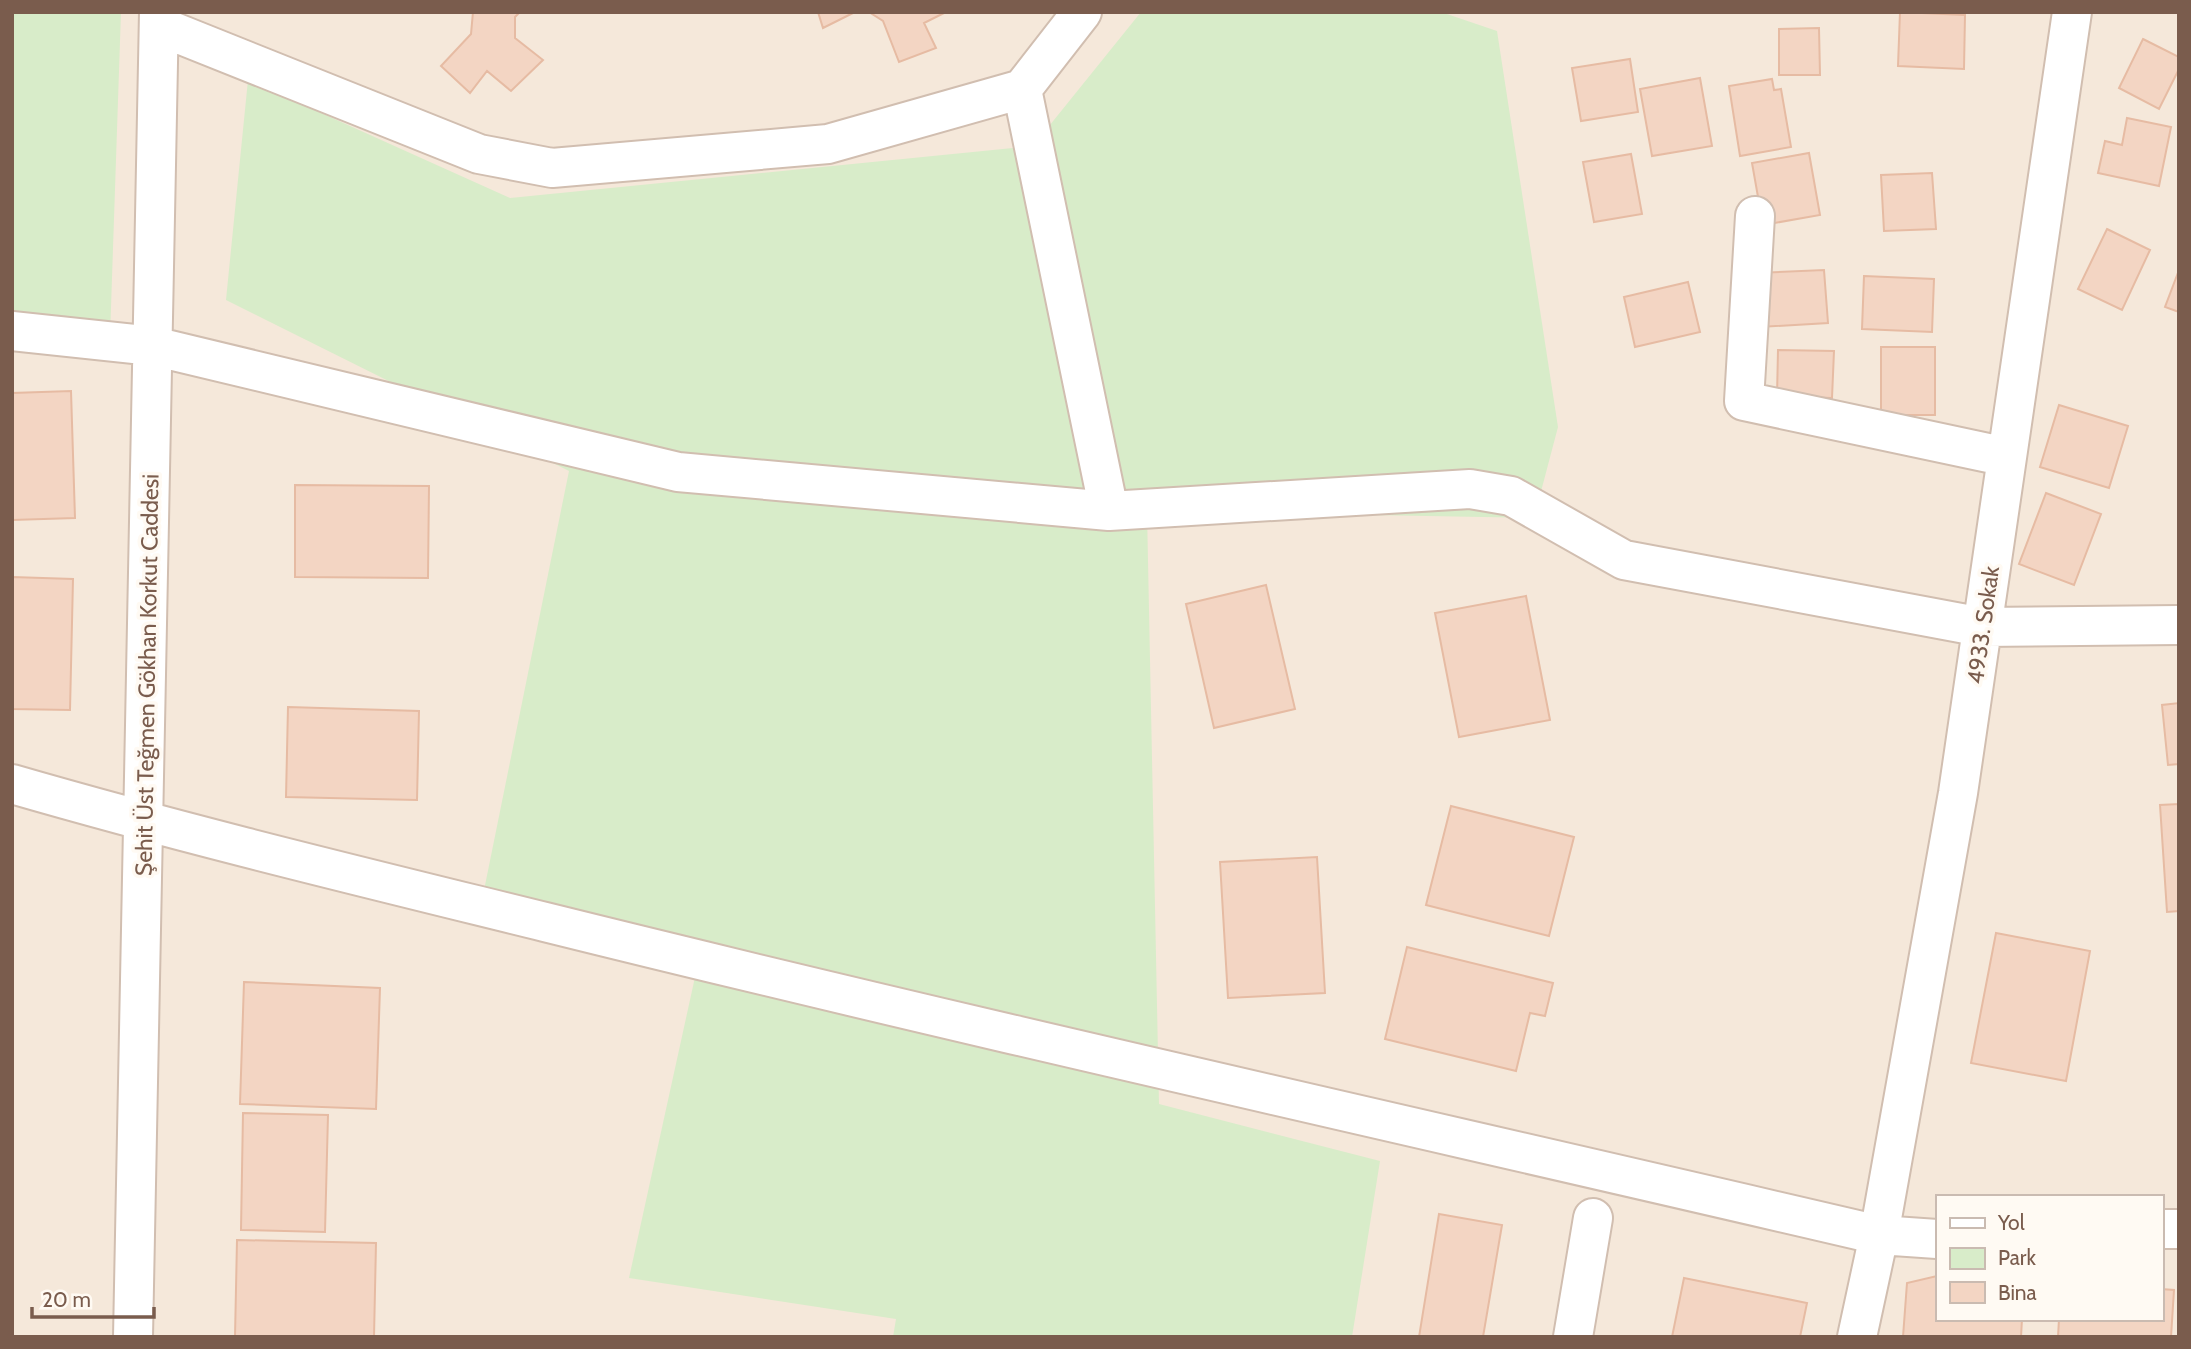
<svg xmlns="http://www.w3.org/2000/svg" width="2191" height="1349" font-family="Cabin,sans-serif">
  <rect width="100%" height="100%" fill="#fdf6ec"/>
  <!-- residential -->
  <path fill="#f5e8da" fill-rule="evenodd" d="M12 12H2179V1337H12ZM1937 1197H2161V1319H1937Z"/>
  <!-- green -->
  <path fill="#d8ecc9" d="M12 12H121L110 337 12 321Z
    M1141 12H1441L1497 31 1558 427 1534 518 1147 511 1159 1104 1380 1161 1352 1337H893L896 1319 629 1278 697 968 480 910 569 471 226 300 248 80 510 198 1033 146Z"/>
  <!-- building -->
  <path fill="#f3d5c3" stroke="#e6bba3" stroke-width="2" d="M473 12H520L515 17V38L543 60 511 91 487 71 470 93 441 66 471 34Z
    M818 12H855L823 28Z
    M869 12H946L924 23 936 48 899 62 883 21Z
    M1900 12 1965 15 1964 69 1898 66Z
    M1819 28 1820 75H1779V29Z
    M2143 39 2179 57V69L2159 109 2119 88Z
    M1630 59 1638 112 1581 121 1572 68Z
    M1700 78 1712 146 1652 156 1640 89Z
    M1772 79 1774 90 1781 89 1791 147 1740 156 1729 86Z
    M2127 118 2171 127 2159 186 2098 173 2105 141 2122 145Z
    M1809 153 1820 215 1763 225 1752 163Z
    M1631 154 1642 214 1594 222 1583 162Z
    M1932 173 1936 229 1884 231 1881 175Z
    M2107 229 2150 250 2122 310 2078 289Z
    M1824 270 1828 323 1759 327 1757 273Z
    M2179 270V312L2165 307Z
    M1864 276 1934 279 1932 332 1862 329Z
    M1688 282 1700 332 1635 347 1624 297Z
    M1881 347H1935V415H1881Z
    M1778 350 1834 351 1832 398 1777 396Z
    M71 391 75 518 12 520V393Z
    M2059 405 2128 426 2109 488 2040 467Z
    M295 485 429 486 428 578 295 577Z
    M2046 493 2101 514 2074 585 2019 564Z
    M12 577 73 579 70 710 12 709Z
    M1266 585 1295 709 1214 728 1186 604Z
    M1526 596 1550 720 1459 737 1435 613Z
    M2179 703V764L2168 765 2162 705Z
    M288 707 419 711 417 800 286 797Z
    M2179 804V911L2167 912 2160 805Z
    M1451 806 1574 837 1549 936 1426 905Z
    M1317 857 1325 993 1228 998 1220 862Z
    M1996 933 2090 951 2066 1081 1971 1063Z
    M1407 947 1553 983 1545 1016 1530 1013 1516 1071 1385 1039Z
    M244 982 380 988 376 1109 240 1104Z
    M243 1113 328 1115 325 1232 241 1230Z
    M1439 1214 1502 1225 1483 1337H1419Z
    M237 1240 376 1243 374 1337H235Z
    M1937 1276V1319H2022L2021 1337H1903L1907 1283Z
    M1684 1278 1807 1303 1800 1337H1672Z
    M2161 1289 2174 1290 2171 1337H2058L2059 1319H2161Z"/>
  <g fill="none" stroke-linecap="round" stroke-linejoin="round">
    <defs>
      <path id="minor" d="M159 26 479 154 552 168 828 144 1022 89 1082 12
        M1022 89 1109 511 1470 489 1511 496 1624 560 1982 627 2179 625
        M1755 216 1744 401 2007 457
        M12 331 153 346 678 472 1109 511
        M12 784C188 835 367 878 545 922 988 1032 1434 1131 1879 1235L1857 1337
        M2161 1229H2179
        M1937 1239 1879 1235 1958 793 2072 12
        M133 1337 159 12
        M1573 1337 1593 1218"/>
    </defs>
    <!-- minor casing -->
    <use href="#minor" stroke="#d1beb0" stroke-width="42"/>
    <!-- minor -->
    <use href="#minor" stroke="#fff" stroke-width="38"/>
  </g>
  <g text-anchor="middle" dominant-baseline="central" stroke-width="7" stroke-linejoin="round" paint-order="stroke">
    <!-- street labels -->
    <g font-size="23" fill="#7a5c4d" stroke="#fffaf3">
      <text transform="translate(1983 625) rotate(-82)">4933. Sokak</text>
      <text transform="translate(147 675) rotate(-89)">Şehit Üst Teğmen Gökhan Korkut Caddesi</text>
    </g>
  </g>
  <!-- border -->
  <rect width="2191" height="1349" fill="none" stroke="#7a5c4d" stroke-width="28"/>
  <!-- legend -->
  <rect x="1936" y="1195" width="228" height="126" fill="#fffaf3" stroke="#cabbb1" stroke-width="2"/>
  <rect x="1950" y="1218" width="35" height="10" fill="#ffffff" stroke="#cabbb1" stroke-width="2"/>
  <text x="1998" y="1230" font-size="21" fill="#7a5c4d">Yol</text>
  <rect x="1950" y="1248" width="35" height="21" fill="#d8ecc9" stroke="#cabbb1" stroke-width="2"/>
  <text x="1998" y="1265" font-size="21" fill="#7a5c4d">Park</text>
  <rect x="1950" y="1282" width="35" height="21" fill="#f3d5c3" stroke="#cabbb1" stroke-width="2"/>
  <text x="1998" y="1300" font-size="21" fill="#7a5c4d">Bina</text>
  <!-- scale -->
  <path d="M32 1307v10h122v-10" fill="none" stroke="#7a5c4d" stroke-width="3.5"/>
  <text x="42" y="1307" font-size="21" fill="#7a5c4d" stroke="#fffaf3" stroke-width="5" paint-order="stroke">20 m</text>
</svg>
